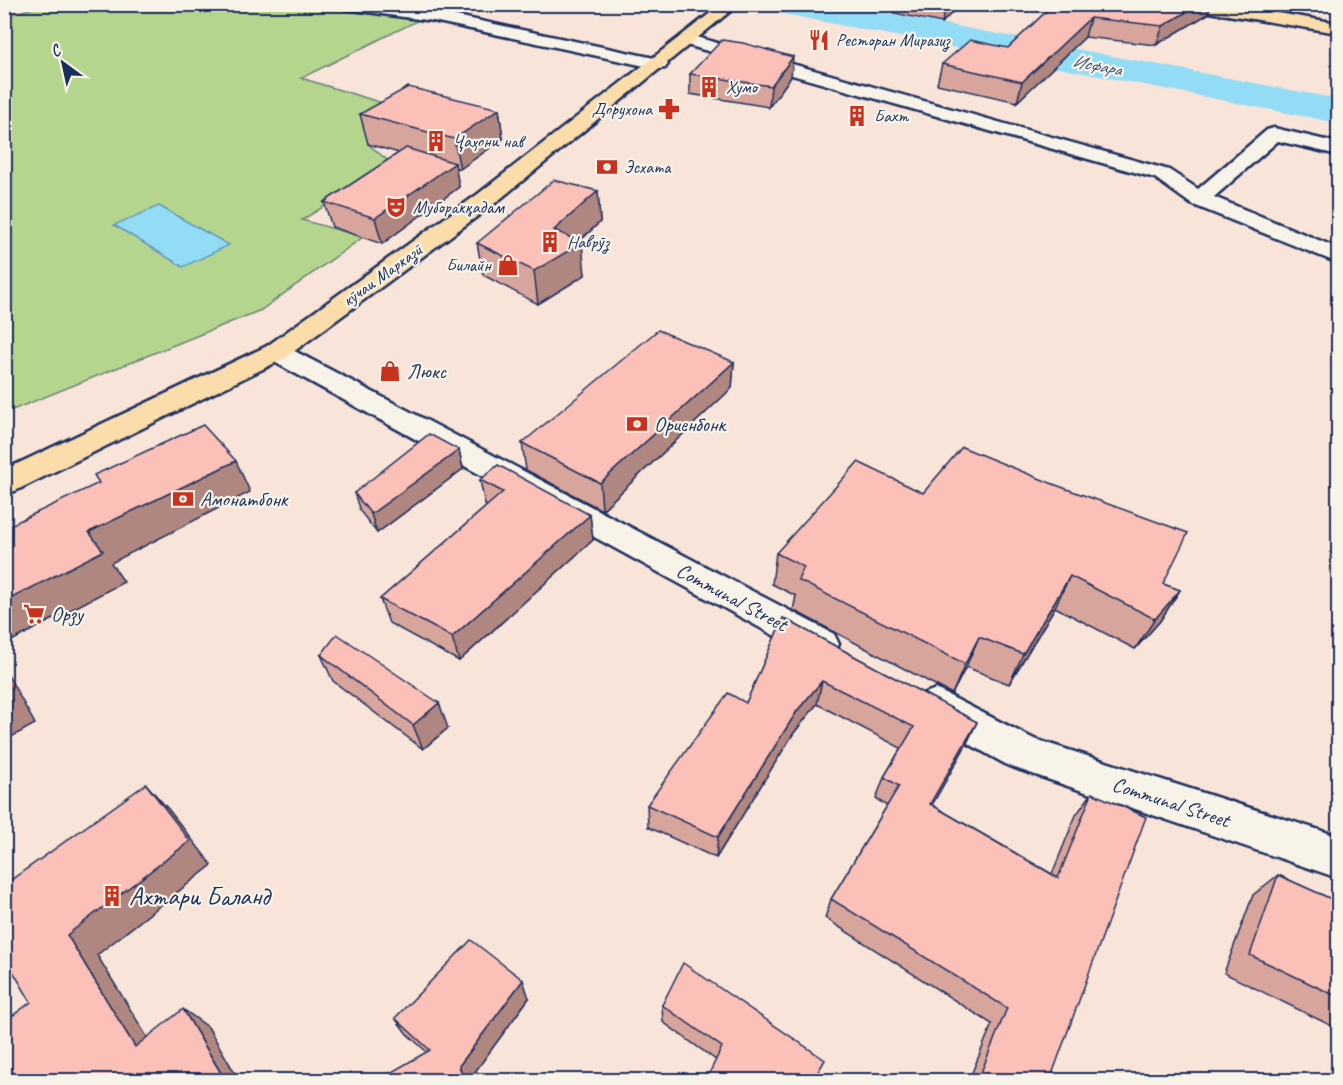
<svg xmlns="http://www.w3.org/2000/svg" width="1343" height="1085" font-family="Caveat,sans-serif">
  <rect width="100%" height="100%" fill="#f8e4d9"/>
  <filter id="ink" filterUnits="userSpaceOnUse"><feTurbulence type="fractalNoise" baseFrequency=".0167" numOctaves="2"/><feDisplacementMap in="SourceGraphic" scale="12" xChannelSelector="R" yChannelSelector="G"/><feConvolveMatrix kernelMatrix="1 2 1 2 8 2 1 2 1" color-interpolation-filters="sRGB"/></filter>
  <g filter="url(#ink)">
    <!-- green -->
    <path fill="#b5d58f" stroke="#688276" stroke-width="1.5" d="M47 4H339L429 15 301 78 415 113 368 144 392 164 302 220 363 237 261 310 5 413V16Z"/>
    <!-- water -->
    <path fill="#93dcf5" stroke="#6397b9" stroke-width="1.5" d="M159 206 229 245 183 267 114 225Z"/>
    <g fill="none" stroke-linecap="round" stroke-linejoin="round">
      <!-- river -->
      <path fill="#93dcf5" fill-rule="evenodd" d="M767 4H840L1338 99V123L784 14 772 11Z"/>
      <defs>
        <path id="minor" d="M338 4H383L433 11 659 59 665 60 668 64 665 68 659 69 433 21 345 9Z
          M689 35 1169 170 1198 189 1267 130 1274 128 1338 143V155L1278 141 1214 197 1338 248V263L1191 204 1155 178 683 44 681 40Z
          M276 344 285 346 834 634 839 644 834 654 821 659 808 654 267 358 263 352 267 346Z
          M936 689 1034 739 1338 836V878L1009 766 922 718 917 706 922 694Z"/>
        <path id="major" d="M722 4H739L494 204 285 358 15 491 4 494V470L267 346 478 194Z
          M1184 4H1223L1338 23V33L1191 9Z"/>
      </defs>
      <!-- minor casing -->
      <use href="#minor" stroke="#1b2f5e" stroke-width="5"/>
      <!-- major casing -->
      <use href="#major" stroke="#1b2f5e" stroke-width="5"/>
      <!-- minor -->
      <use href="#minor" fill="#f7f3e8" fill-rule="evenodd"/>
      <!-- major -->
      <use href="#major" fill="#fbddab" fill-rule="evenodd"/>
    </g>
    <!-- wall -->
    <path fill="#d8a59d" stroke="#1b2f5e" stroke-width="1.5" d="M883 4H960L942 23 894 13 895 7Z
      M1054 4H1211L1208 14 1156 45 1085 37 1017 102 937 84 942 64 1008 48Z
      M690 74 791 77 769 107 690 94Z
      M499 109 503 139 460 169 455 168 459 187 382 244 332 227 324 202 399 153 368 144 360 114Z
      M598 191 600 222 579 242 585 275 538 304 483 275 477 243Z
      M734 362 732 388 602 510 526 470 522 443Z
      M459 450 463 469 377 533 360 511 354 493Z
      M480 480 590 515 593 540 459 661 389 623 380 599 487 506 485 505Z
      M923 493 1163 584 1180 590 1160 621 1135 649 1055 607 1009 684 966 667 952 694 793 610 796 596 772 584 776 553Z
      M783 618 977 722 966 745 932 805 1052 874 1076 815 1092 793 1050 1080H969L992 1024 825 918 831 899 887 806 876 799 884 777 901 748 817 704 793 734 716 858 648 827 647 805 746 703Z
      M321 655 448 728 423 749 333 681Z
      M1278 875 1338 902V1029L1224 973 1253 895Z
      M529 998 469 1080 427 1052 407 1034 395 1018Z
      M662 1005 818 1074 716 1060 663 1022Z"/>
    <!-- shaded-wall -->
    <path fill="#b08680" stroke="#1b2f5e" stroke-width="1.5" d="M945 4H960L942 23Z
      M1200 4H1211L1208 14 1156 45 1163 26Z
      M1090 18 1085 37 1017 102 1022 82Z
      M793 57 791 77 769 107 771 86Z
      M499 109 503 139 460 169 454 139Z
      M455 163 459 187 382 244 375 218Z
      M598 191 600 222 569 250 582 243 585 275 538 304 534 271 554 230Z
      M734 362 732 388 602 510 600 483Z
      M459 450 463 469 377 533 371 514Z
      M236 461 250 492 111 563 124 582 4 645V602L89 532Z
      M590 515 593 540 459 661 452 637Z
      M1070 576 1055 607 1009 684 1023 654Z
      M1180 590 1160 621 1135 649 1155 619Z
      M979 637 966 667 952 694 965 664Z
      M4 668 35 724 4 741Z
      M822 681 817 704 793 734 716 858 718 837 797 711Z
      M439 703 448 728 423 749 413 725Z
      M977 722 966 745 920 826 930 804Z
      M146 784 169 810 212 865 97 955 163 1063 135 1047 67 935Z
      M523 980 529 998 469 1080H464L459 1066Z
      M183 1009 208 1027 239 1080H225Z"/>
    <!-- building -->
    <path fill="#fbc0b7" stroke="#1b2f5e" stroke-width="1.5" d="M1054 4H1200L1163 26 1090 18 1022 82 942 64 970 40 1008 48Z
      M722 40 743 43 793 57 771 86 690 74Z
      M408 87 499 109 454 139 360 114Z
      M406 148 455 163 375 218 324 202Z
      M554 180 598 191 554 230 582 243 534 271 477 243Z
      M658 330 734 362 600 483 522 443Z
      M203 425 236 461 89 532 103 551 4 602V528L99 483 94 475Z
      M429 434 459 450 371 514 354 493Z
      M962 447 1053 484 1188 533 1163 584 1180 590 1155 619 1070 576 1023 654 979 637 965 664 798 580 804 567 776 553 858 462 923 493Z
      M498 465 590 515 452 637 380 599 503 492 480 480Z
      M783 618 977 722 930 804 1058 878 1092 793 1146 817 1050 1080H978L1007 1008 831 899 899 786 884 777 914 727 822 681 797 711 718 837 647 805 728 693 746 703Z
      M337 634 439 703 413 725 321 655Z
      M146 784 190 841 67 935 135 1047 183 1009 225 1080H17L4 1057V1022L31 1002 4 956V885Z
      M1278 875 1338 902V997L1250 955Z
      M471 940 523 980 459 1066 464 1080H384L383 1077 430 1050 395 1018Z
      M683 963 825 1060 813 1080H706L722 1047 662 1005Z"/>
  </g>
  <!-- icons -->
  <defs>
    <symbol id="restaurant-bare" viewBox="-9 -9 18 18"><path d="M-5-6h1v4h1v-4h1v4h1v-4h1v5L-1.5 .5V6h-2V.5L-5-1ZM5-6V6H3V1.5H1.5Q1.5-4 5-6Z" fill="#c8321e" stroke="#f7f3e8" stroke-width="2.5" paint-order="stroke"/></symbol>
    <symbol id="building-bare" viewBox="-9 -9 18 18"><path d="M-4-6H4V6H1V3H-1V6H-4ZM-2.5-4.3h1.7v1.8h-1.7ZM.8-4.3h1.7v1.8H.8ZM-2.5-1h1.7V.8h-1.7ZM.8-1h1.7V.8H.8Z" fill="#c8321e" stroke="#f7f3e8" stroke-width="2.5" paint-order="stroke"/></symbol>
    <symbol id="pharmacy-bare" viewBox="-9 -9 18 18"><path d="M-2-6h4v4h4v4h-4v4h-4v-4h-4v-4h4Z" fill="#c8321e" stroke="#f7f3e8" stroke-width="2.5" paint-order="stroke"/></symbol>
    <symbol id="bank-bare" viewBox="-9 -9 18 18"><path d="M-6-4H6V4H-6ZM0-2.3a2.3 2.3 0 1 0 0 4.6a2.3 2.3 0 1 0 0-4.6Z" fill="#c8321e" stroke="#f7f3e8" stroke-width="2.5" paint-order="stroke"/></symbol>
    <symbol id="theatre-bare" viewBox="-9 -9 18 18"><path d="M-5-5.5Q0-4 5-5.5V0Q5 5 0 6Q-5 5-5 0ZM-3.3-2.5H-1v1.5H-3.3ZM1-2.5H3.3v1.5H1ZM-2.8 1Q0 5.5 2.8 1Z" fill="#c8321e" stroke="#f7f3e8" stroke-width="2.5" paint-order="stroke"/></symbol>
    <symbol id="shop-bare" viewBox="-9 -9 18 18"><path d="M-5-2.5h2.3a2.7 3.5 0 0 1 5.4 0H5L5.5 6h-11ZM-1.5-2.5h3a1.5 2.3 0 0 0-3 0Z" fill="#c8321e" stroke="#f7f3e8" stroke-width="2.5" paint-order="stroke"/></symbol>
    <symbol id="supermarket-bare" viewBox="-9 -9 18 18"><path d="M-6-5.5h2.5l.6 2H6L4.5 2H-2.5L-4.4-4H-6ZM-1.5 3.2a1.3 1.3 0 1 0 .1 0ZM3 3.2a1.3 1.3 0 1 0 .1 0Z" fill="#c8321e" stroke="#f7f3e8" stroke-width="2.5" paint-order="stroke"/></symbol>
  </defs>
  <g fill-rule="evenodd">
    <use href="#restaurant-bare" x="804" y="25" width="30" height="30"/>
    <use href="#building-bare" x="694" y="72" width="30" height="30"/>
    <use href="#pharmacy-bare" x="654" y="94" width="30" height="30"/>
    <use href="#building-bare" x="842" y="101" width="30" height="30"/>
    <use href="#building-bare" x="421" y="126" width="30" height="30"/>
    <use href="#bank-bare" x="592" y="152" width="30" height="30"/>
    <use href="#theatre-bare" x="381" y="192" width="30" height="30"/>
    <use href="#building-bare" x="535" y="227" width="30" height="30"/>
    <use href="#shop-bare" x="493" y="250" width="30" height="30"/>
    <use href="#shop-bare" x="375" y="356" width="30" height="30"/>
    <use href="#bank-bare" x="622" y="409" width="30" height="30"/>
    <use href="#bank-bare" x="168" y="484" width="30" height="30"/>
    <use href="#supermarket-bare" x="19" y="599" width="30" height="30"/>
    <use href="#building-bare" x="97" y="881" width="30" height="30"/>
  </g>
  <g text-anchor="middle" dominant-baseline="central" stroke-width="4.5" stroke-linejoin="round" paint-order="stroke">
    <!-- far-poi labels -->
    <g font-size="18" fill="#1b2f5e" stroke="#f7f3e8" text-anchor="start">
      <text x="836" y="40">Ресторан Миразиз</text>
      <text x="726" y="87">Хумо</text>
      <text x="652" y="109" text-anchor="end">Дорухона</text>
      <text x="874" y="116">Бахт</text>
      <text x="453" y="141">Ҷаҳони нав</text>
      <text x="624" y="167">Эсхата</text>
      <text x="413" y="207">Муборакқадам</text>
      <text x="567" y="242">Наврӯз</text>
      <text x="491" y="265" text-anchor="end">Билайн</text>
    </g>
    <!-- far-water labels -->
    <g font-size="18" font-style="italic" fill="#33527c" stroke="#f7f3e8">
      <text transform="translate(1097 65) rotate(11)">Исфара</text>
    </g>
    <!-- far-street labels -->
    <g font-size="18" fill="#1b2f5e" stroke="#f7f3e8">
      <text transform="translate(382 275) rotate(-36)">кӯчаи Марказӣ</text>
    </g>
    <!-- poi labels -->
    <g font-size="21" fill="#1b2f5e" stroke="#f7f3e8" text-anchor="start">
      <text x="407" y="371">Люкс</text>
      <text x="654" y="424">Ориенбонк</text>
      <text x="200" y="499">Амонатбонк</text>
      <text x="51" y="614">Орзу</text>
    </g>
    <!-- street labels -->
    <g font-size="21" fill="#1b2f5e" stroke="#f7f3e8">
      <text transform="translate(732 597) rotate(28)">Communal Street</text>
      <text transform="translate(1171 802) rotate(18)">Communal Street</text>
    </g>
    <!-- near-poi labels -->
    <g font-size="26" fill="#1b2f5e" stroke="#f7f3e8" text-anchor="start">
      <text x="129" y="896">Ахтари Баланд</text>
    </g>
  </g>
  <!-- margin -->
  <rect width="1343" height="1085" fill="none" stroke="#f7f3e8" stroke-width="24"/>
  <rect x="12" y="12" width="1319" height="1061" fill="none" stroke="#1b2f5e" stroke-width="2" filter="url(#ink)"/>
  <!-- north arrow -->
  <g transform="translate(63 63) rotate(327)" stroke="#f7f3e8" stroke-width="4.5" paint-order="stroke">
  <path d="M0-4.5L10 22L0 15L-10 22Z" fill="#1b2f5e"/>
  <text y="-9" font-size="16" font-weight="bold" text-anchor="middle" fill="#1b2f5e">С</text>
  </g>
</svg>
